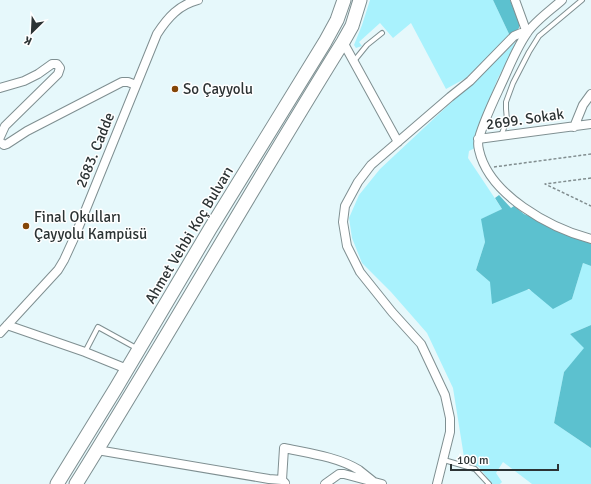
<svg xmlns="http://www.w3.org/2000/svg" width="591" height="484" font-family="Signika,sans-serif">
  <rect width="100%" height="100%" fill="#e6f8fb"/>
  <!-- green -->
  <path fill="#a9f2fd" d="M370 0H493L510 36 466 78 446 89 411 23 393 38 380 23 359 42 362 46 356 48 354 45 362 25Z
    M519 39 498 78 476 132 475 148 469 151 468 158 502 209 482 219 485 242 476 270 490 282 572 299 583 263 591 266V325L570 334 585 348 564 372 554 423 591 448V484H532L503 462 496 473 502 482 500 484H492L479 467 466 461 464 457 453 388 427 333 391 292 362 263 352 238 349 218 359 195 380 169Z"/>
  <!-- forest -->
  <path fill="#5cc1cf" d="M493 0H510L519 23V28L510 36Z
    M499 195 511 208 514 206 524 214 591 243V266L583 263 572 299 553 309 529 289 492 304 490 282 476 270 485 242 481 219 502 209 495 198Z
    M591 325V448L554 423 564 372 584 348 570 334Z"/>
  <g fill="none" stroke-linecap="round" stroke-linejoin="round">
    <defs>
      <path id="lane" d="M354 61 367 45 382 33
        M501 136 507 120 506 109V102L513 83 529 52 539 36 582 0
        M85 352 98 327 138 349
        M444 460 475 469 489 484"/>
      <path id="street" d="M562 0C551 10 535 21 527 33 518 46 511 62 505 76 496 96 485 117 479 138 478 141 478 146 479 150 489 195 550 228 591 239
        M343 42 398 142
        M0 88 24 81 38 74 52 64H57L60 68 58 74 5 126 0 137
        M574 127 583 105 591 94
        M478 139 591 124
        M0 142 4 145 7 144 27 131 122 82H128L136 85
        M7 325 85 352 127 369
        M0 333 58 270 64 260 75 236 157 34C168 17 179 5 198 0
        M97 450 269 479 282 480
        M285 483 282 480 284 448C308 453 338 457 359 470 364 474 369 478 374 482
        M325 484 339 474H344L382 484
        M437 484 450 432V418L445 395 421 344 392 312 360 272 347 246 343 222 345 206 358 182 371 165 450 97 470 81 514 36 521 33H527L515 0"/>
      <path id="primary" d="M57 484 116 388 210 229 325 42 337 20 344 0
        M76 484C167 338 252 188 343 42L352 26 360 0"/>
    </defs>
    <!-- lane casing -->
    <use href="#lane" stroke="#7f8f91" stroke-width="6"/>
    <!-- street casing -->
    <use href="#street" stroke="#7f8f91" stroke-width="10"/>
    <!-- primary casing -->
    <use href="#primary" stroke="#7f8f91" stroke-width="15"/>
    <!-- path -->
    <path stroke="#818d8f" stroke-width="1.5" stroke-dasharray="3 2" stroke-linecap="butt" d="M494 167 591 154
      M591 178 545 184 591 206"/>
    <!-- lane -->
    <use href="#lane" stroke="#fff" stroke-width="4"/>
    <!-- street -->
    <use href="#street" stroke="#fff" stroke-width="8"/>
    <!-- primary -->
    <use href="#primary" stroke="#fff" stroke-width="13"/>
  </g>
  <!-- markers -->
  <g fill="#844607" stroke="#fff" stroke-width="1.5">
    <circle cx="175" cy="89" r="4"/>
    <circle cx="26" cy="226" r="4"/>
  </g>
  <g text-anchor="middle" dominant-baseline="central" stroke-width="3" stroke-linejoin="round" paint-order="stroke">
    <!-- poi labels -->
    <g font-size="15" fill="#2c3334" stroke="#fff" text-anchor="start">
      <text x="183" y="89">So Çayyolu</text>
      <text x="34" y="217">Final Okulları<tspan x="34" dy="17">Çayyolu Kampüsü</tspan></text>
    </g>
    <!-- street labels -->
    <g font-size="15" fill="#2c3334" stroke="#fff">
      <text transform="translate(525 119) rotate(-8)">2699. Sokak</text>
      <text transform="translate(95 150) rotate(-68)">2683. Cadde</text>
      <text transform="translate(189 235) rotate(-59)">Ahmet Vehbi Koç Bulvarı</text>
    </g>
  </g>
  <!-- north arrow -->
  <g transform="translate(32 32) rotate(204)" stroke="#ffffff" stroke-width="3" paint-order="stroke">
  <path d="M0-3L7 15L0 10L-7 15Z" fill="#2c3334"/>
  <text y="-6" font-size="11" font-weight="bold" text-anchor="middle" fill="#2c3334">K</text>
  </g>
  <!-- scale -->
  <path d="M451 464v6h107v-6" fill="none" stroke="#2c3334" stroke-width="2"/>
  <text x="457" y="464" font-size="12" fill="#2c3334" stroke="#ffffff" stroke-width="3" paint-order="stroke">100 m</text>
</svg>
